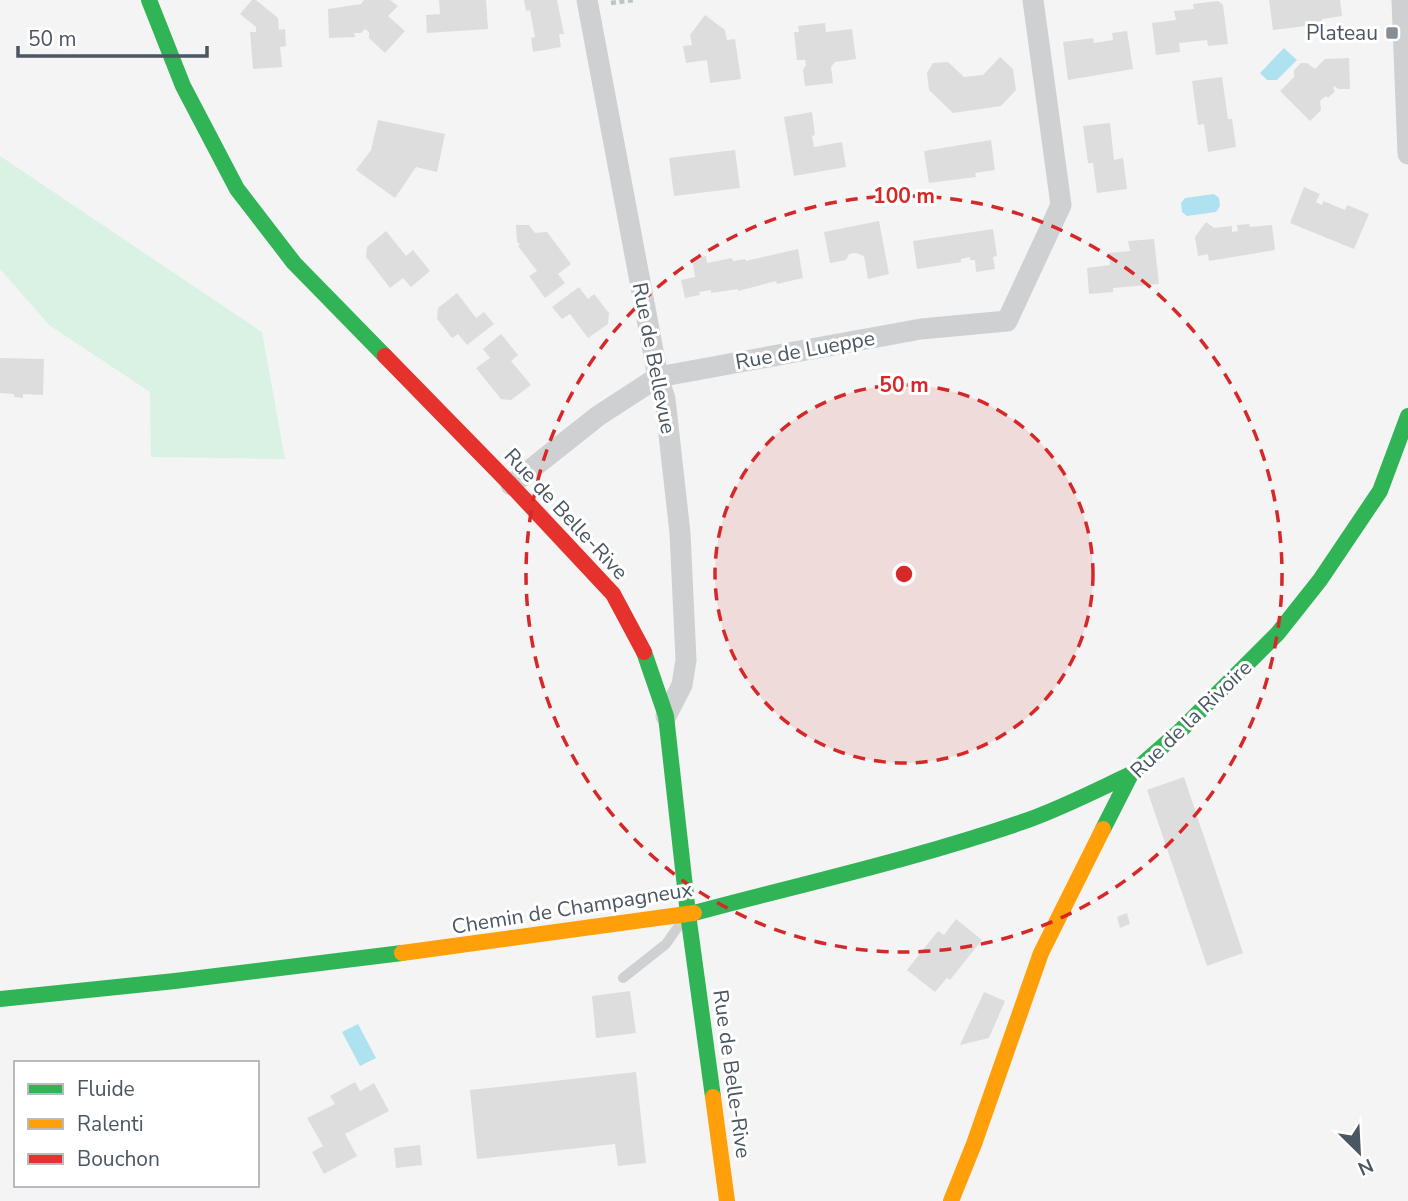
<svg xmlns="http://www.w3.org/2000/svg" width="1408" height="1201" font-family="'Nunito Sans',sans-serif">
  <rect width="100%" height="100%" fill="#f4f4f4"/>
  <!-- green -->
  <path fill="#d9f2e3" d="M0 156 262 332 285 459 151 457 150 392 49 325 0 269Z"/>
  <!-- water -->
  <path fill="#aee2f0" d="M1284 48 1297 60 1277 80H1267L1260 73Z
    M1214 194 1219 198 1220 206 1216 212 1187 216 1182 212 1181 203 1185 198Z
    M358 1024 376 1058 360 1066 342 1032Z"/>
  <!-- building -->
  <path fill="#ddddde" d="M252 0H256L278 18 279 30 285 29 286 46 280 47 282 67 253 69 250 32H256V27L240 14Z
    M364 0H390L398 6 388 16 405 31 385 53 369 38V32L365 29 361 33H354L355 37 329 38 328 9 361 4Z
    M439 0H486L488 29 427 33 426 15 440 14Z
    M524 0H557L564 34H559L561 47 533 52 531 38 535 37 530 10 526 11Z
    M1269 0H1340L1342 16 1322 19V24L1273 30Z
    M1218 1 1223 5 1228 44 1208 46 1207 40 1179 43 1180 52 1156 55 1152 23 1176 20 1174 11 1194 9 1193 4Z
    M705 15 725 30 727 40 735 39 741 79 710 83 707 60 686 63 683 46 692 45 690 35Z
    M825 23 826 32 852 29 856 59 835 62 831 67 833 83 805 86 803 70 806 65 805 60H797L794 32H799L798 26Z
    M1127 31 1133 69 1068 80 1063 42 1093 38 1094 43 1113 40 1112 33Z
    M1000 57 1013 69 1016 90 1001 106 953 113 929 90 927 73 933 63 948 62 964 77 983 75Z
    M1349 58 1350 89H1338L1335 86 1333 88 1335 91 1328 98 1326 96 1320 101 1321 110 1310 121 1280 91 1294 77V70L1301 63H1307L1315 69 1325 59Z
    M1222 77 1228 119H1232L1236 147 1208 152 1204 124 1198 125 1192 81Z
    M812 112 815 135 812 136 814 147 842 142 846 167 794 176 784 117Z
    M378 120 445 134 437 172 416 167 395 198 356 170 371 150Z
    M1110 123 1114 160 1123 158 1127 189 1097 193 1093 163H1088L1083 126Z
    M991 140 995 170 975 173 976 177 929 183 924 151Z
    M735 150 740 188 674 196 669 158Z
    M1304 187 1320 194 1316 202 1322 205 1323 201 1345 210 1347 205 1369 214 1354 249 1290 223Z
    M879 221 889 274 868 279 864 256 856 253 849 254 846 260 830 263 824 232Z
    M1206 222 1214 228 1232 226V232L1238 231 1237 225 1249 224 1250 227 1272 225 1275 250 1209 261 1208 254 1198 256 1195 237Z
    M516 225H529L535 233 547 232 571 264 558 274 565 283 545 298 529 276 537 271 518 246 520 245 517 241Z
    M993 229 997 256 993 257 995 269 976 272 975 260H970V257L961 259V262L917 269 913 241Z
    M386 231 406 256 413 250 430 271 411 287 403 278 390 288 366 257 367 247Z
    M1154 239 1159 284 1113 288V292L1089 294 1087 268 1110 265 1109 253 1130 251 1128 241Z
    M798 249 803 278 777 284 776 281 738 291V289L711 293V290L699 292 700 295 685 298 681 280 695 277 692 259 706 256 707 263 732 258 733 261 745 259 746 261Z
    M579 287 588 299 594 294 609 313 608 324 588 338 570 314 562 319 552 307Z
    M457 293 476 318 484 312 494 324 467 345 458 334 452 338 437 319 438 308Z
    M501 334 518 355 511 361 531 385 511 400 501 399 476 368 490 358 483 349Z
    M0 358 44 359 43 395 23 394V398L14 397V394L0 393Z
    M1184 777 1243 953 1207 966 1147 790Z
    M1127 913 1130 924 1120 928 1117 917Z
    M956 919 982 940 950 980 947 978 935 992 907 970 938 931 944 935Z
    M630 991 636 1033 596 1038 592 996Z
    M984 992 1005 1001 989 1038 960 1045Z
    M636 1072 646 1163 618 1166 615 1144 477 1159 470 1090Z
    M355 1082 360 1091 374 1083 389 1111 345 1134 357 1156 324 1174 312 1152 323 1146 307 1118 335 1104 330 1096Z
    M420 1145 422 1165 396 1168 394 1148Z"/>
  <g fill="none" stroke-linecap="round" stroke-linejoin="round">
    <!-- path -->
    <path stroke="#bcc7c4" stroke-width="4.5" stroke-dasharray="5 3.5" stroke-linecap="butt" d="M611 3 634 0"/>
    <!-- lane -->
    <path stroke="#ced0d2" stroke-width="10" d="M623 978 666 944 682 921"/>
    <!-- street -->
    <path stroke="#ced0d2" stroke-width="21" d="M587 0 658 377 665 399 680 533 686 660 682 685 666 716
      M1402 0 1408 154
      M511 485 598 416 658 377 921 329 1007 321 1061 205 1033 0"/>
    <!-- fast -->
    <path stroke="#30b455" stroke-width="16" d="M149 0 183 86 237 189 294 263 385 356
      M644 652 666 716 688 914 713 1097
      M1103 829 1131 774 1180 731 1278 633 1320 580 1380 491 1408 416
      M694 913C806 883 919 858 1028 820 1064 807 1097 790 1131 774
      M0 999 175 981 402 953"/>
    <!-- slow -->
    <path stroke="#ff9f0a" stroke-width="16" d="M402 953 694 913
      M713 1097 727 1201
      M951 1201 974 1144 1041 953 1103 829"/>
    <!-- jam -->
    <path stroke="#e5322d" stroke-width="16" d="M385 356 511 485 613 594 644 652"/>
  </g>
  <!-- distance rings -->
  <circle cx="904" cy="574" r="189" fill="#d62828" fill-opacity=".12"/>
  <g fill="none" stroke="#d62828" stroke-width="3.5" stroke-dasharray="12 9">
    <circle cx="904" cy="574" r="189"/>
    <circle cx="904" cy="574" r="378"/>
  </g>
  <!-- markers -->
  <rect fill="#868d94" stroke="#fff" stroke-width="2.5" x="1385" y="26" width="14" height="14" rx="3.5"/>
  <g text-anchor="middle" dominant-baseline="central" stroke-width="6" stroke-linejoin="round" paint-order="stroke">
    <!-- poi labels -->
    <g font-size="21" fill="#4a5661" stroke="#fff" text-anchor="end">
      <text x="1378" y="33">Plateau</text>
    </g>
    <!-- street labels -->
    <g font-size="21" fill="#4a5661" stroke="#fff">
      <text transform="translate(805 350) rotate(-10)">Rue de Lueppe</text>
      <text transform="translate(654 358) rotate(79)">Rue de Bellevue</text>
      <text transform="translate(566 514) rotate(47)">Rue de Belle-Rive</text>
      <text transform="translate(1191 719) rotate(-44)">Rue de la Rivoire</text>
      <text transform="translate(572 908) rotate(-9)">Chemin de Champagneux</text>
      <text transform="translate(732 1074) rotate(82)">Rue de Belle-Rive</text>
    </g>
  </g>
  <circle cx="904" cy="574" r="10" fill="#d62828" stroke="#fff" stroke-width="3.5"/>
  <g font-size="21" text-anchor="middle" font-weight="bold" fill="#d62828" stroke="#fff" stroke-width="6" stroke-linejoin="round" paint-order="stroke">
    <text x="904" y="203">100 m</text>
    <text x="904" y="392">50 m</text>
  </g>
  <!-- legend -->
  <rect x="14" y="1061" width="245" height="126" fill="#ffffff" stroke="#b7bbc0" stroke-width="2"/>
  <rect x="28" y="1084" width="35" height="10" fill="#30b455" stroke="#b7bbc0" stroke-width="2"/>
  <text x="77" y="1096" font-size="21" fill="#4a5661">Fluide</text>
  <rect x="28" y="1119" width="35" height="10" fill="#ff9f0a" stroke="#b7bbc0" stroke-width="2"/>
  <text x="77" y="1131" font-size="21" fill="#4a5661">Ralenti</text>
  <rect x="28" y="1154" width="35" height="10" fill="#e5322d" stroke="#b7bbc0" stroke-width="2"/>
  <text x="77" y="1166" font-size="21" fill="#4a5661">Bouchon</text>
  <!-- north arrow -->
  <g transform="translate(1359 1152) rotate(156)" stroke="#ffffff" stroke-width="5" paint-order="stroke">
  <path d="M0-5L12 26L0 18L-12 26Z" fill="#4a5661"/>
  <text y="-10" font-size="19" font-weight="bold" text-anchor="middle" fill="#4a5661">N</text>
  </g>
  <!-- scale -->
  <path d="M18 46v10h189v-10" fill="none" stroke="#4a5661" stroke-width="3.5"/>
  <text x="28" y="46" font-size="21" fill="#4a5661" stroke="#ffffff" stroke-width="5" paint-order="stroke">50 m</text>
</svg>
